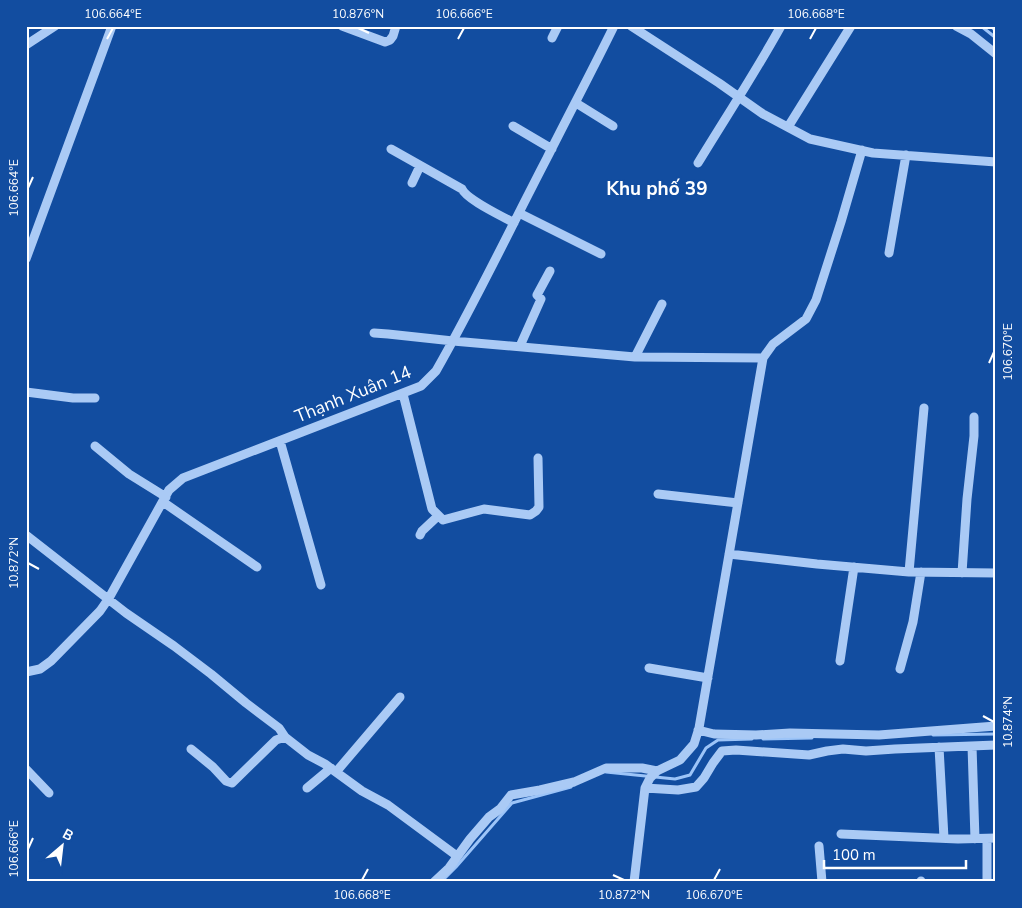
<svg xmlns="http://www.w3.org/2000/svg" width="1022" height="908" font-family="'Nunito Sans',sans-serif">
<rect width="100%" height="100%" fill="#124da0"/>
<g fill="none" stroke-linecap="round" stroke-linejoin="round">
<path stroke="#9cc4f8" stroke-width="3" d="M981,26L996,38
M933,735L996,734
M763,739L812,738
M606,772L675,779L690,775L706,748L718,740L752,739
M441,882L456,867L512,803L571,787"/>
<path stroke="#aacaf5" stroke-width="9" d="M342,26L385,42L390,40L393,36L396,26
M631,26L719,83L763,114L810,139L873,153L996,162
M956,26L971,34L996,54
M995,26L996,27
M552,38L558,26
M26,45L55,26
M576,103L613,126
M513,126L552,149
M788,127L851,26
M391,149L462,189C467,200 502,216 514,223
M698,163C726,117 755,73 781,26
M412,183L420,166
M519,213L601,254
M889,253L906,155
M26,259L112,26
M374,333L388,334L453,341L635,357L763,358
M520,346L541,299L537,295L550,271
M635,357L662,304
M26,392L73,398H95
M403,394L432,509L443,520L484,509L530,515L536,511L539,507L538,458
M280,441L321,585
M95,446L129,474L166,497
M658,494L738,503
M163,502L257,567
M26,535L126,613L174,646L211,674L246,703L279,728L285,737L308,755L325,764L362,791L388,805L457,856
M420,535L422,531L438,516
M729,554L817,564L909,572L996,573
M909,572L924,408
M962,573L967,499L974,436V417
M840,661L854,567
M649,668L708,678
M900,669L913,622L921,572
M26,672L40,669L51,661L100,611L109,598L169,490L183,478L421,386L436,371C476,301 510,229 547,158C569,114 592,71 614,26
M698,730L714,734L756,735L790,733L879,735L996,726
M972,746L975,839
M939,747L944,838
M191,749L213,767L226,781L232,783L276,740L285,737
M26,769L49,793
M336,772L400,697
M307,788L331,768
M645,788L678,790L696,787L704,778L713,763L722,751L736,750L809,755L827,751L843,749L866,751L895,749L996,745
M841,834L958,839L996,838
M987,839V882
M819,846L822,882
M921,881V882
M434,882L449,868L470,839L489,817L500,809L511,795L540,790L574,782L606,768H642L657,771
M634,882L645,788L650,778L657,771L680,760L694,744L699,728L763,358L773,344L806,319L816,300L841,222L862,150"/>
</g>
<path fill="none" stroke="#fff" stroke-width="2" d="M358,28L369,33M107,39L113,28M458,39L464,28M810,39L816,28M28,188L33,177M989,363L994,352M28,563L39,569M983,716L994,722M28,849L33,838M613,875L624,880M362,880L368,869M714,880L720,869"/>
<g text-anchor="middle" dominant-baseline="central" stroke-width="4" stroke-linejoin="round" paint-order="stroke">
<g font-size="18" fill="#fff" stroke="#124da0">
<text transform="translate(353 394) rotate(-22)">Thạnh Xuân 14</text>
</g>
<g font-size="19" font-weight="bold" fill="#fff" stroke="#124da0">
<text x="657" y="189">Khu phố 39</text>
</g>
</g>
<rect width="1022" height="908" fill="none" stroke="#124da0" stroke-width="55"/>
<g transform="translate(62 846) rotate(28)" stroke="#124da0" stroke-width="4" paint-order="stroke">
<path d="M0-4L9 19L0 12L-9 19Z" fill="#ffffff"/>
<text y="-8" font-size="14" font-weight="bold" text-anchor="middle" fill="#ffffff">B</text>
</g>
<path d="M824 860v8h142v-8" fill="none" stroke="#ffffff" stroke-width="2.5"/>
<text x="832" y="860" font-size="15" fill="#ffffff" stroke="#124da0" stroke-width="4" paint-order="stroke">100 m</text>
<rect x="28" y="28" width="966" height="852" fill="none" stroke="#fff" stroke-width="2"/>
<g font-size="12" text-anchor="middle" fill="#fff">
<text x="113" y="18">106.664°E</text>
<text x="358" y="18">10.876°N</text>
<text x="464" y="18">106.666°E</text>
<text x="816" y="18">106.668°E</text>
<text transform="translate(14 188) rotate(-90)" y="4">106.664°E</text>
<text transform="translate(1008 352) rotate(-90)" y="4">106.670°E</text>
<text transform="translate(14 563) rotate(-90)" y="4">10.872°N</text>
<text transform="translate(1008 722) rotate(-90)" y="4">10.874°N</text>
<text transform="translate(14 849) rotate(-90)" y="4">106.666°E</text>
<text x="362" y="899">106.668°E</text>
<text x="624" y="899">10.872°N</text>
<text x="714" y="899">106.670°E</text>
</g>
</svg>
